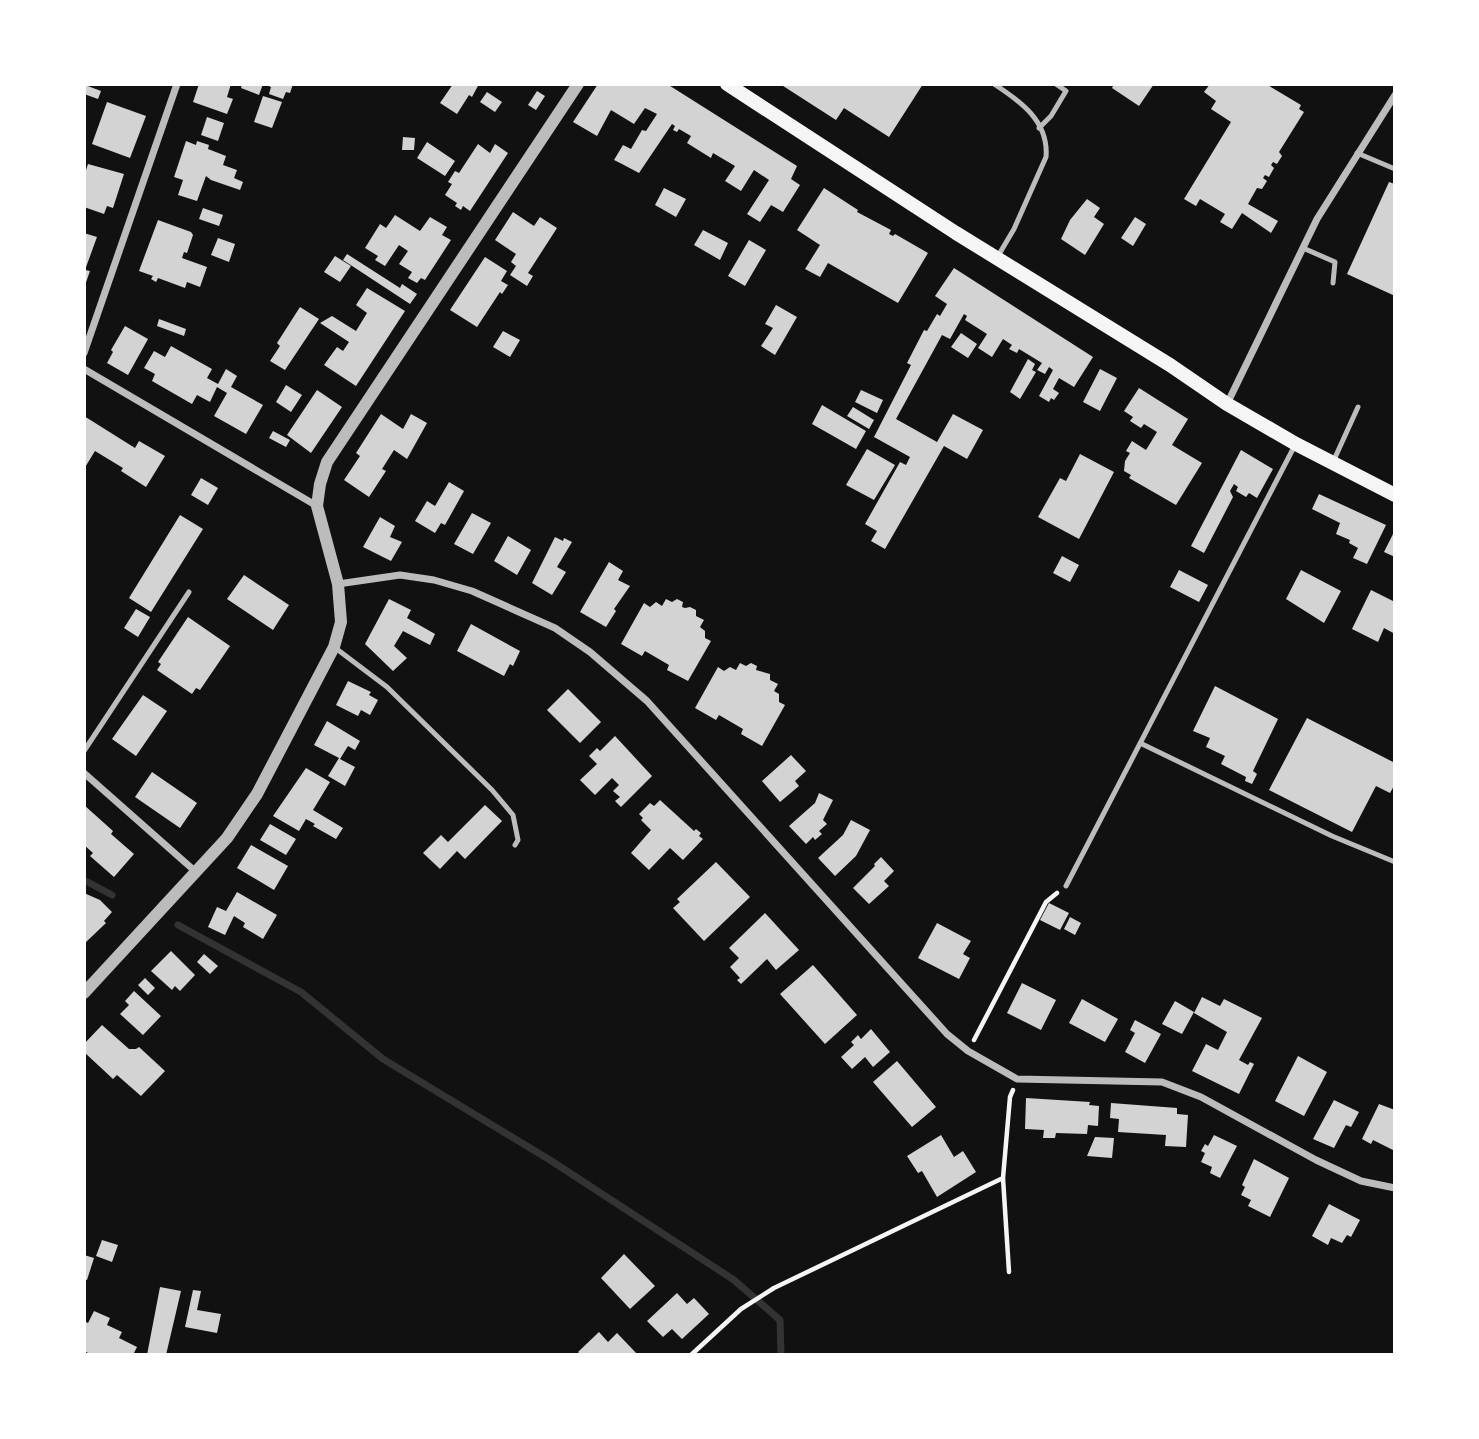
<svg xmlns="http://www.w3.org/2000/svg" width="1479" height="1439" font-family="'Public Sans',sans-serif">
<rect width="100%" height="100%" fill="#111"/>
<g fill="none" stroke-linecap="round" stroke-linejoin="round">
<path stroke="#333" stroke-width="7" d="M84,880L112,895
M178,925L301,992L383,1059L550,1160L734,1280L780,1320L781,1355"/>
</g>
<path fill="#d3d3d3" d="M199,84H231L227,97L233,99L227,114L193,102Z
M242,84H263L259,95L241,88Z
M264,84H293L290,93L286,92L283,99L269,94L271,87Z
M453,84H479L472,97L469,95L457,114L440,103Z
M598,84H667L797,166L791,179L800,185L783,212L771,205L760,222L747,214L769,180L754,170L741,191L725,181L735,166L713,153L711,158L687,143L691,136L679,129L677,132L673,130L675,126L672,124L639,173L622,164L614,160L623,145L631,149L642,130L646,131L657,114L645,108L634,124L611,110L597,136L573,122Z
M780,84H923L889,137L844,108L836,120Z
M1114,84H1154L1139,106L1112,88Z
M1210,84H1266L1301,105L1299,109L1304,112L1279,152L1282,156L1277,164L1273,162L1271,165L1274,168L1269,177L1265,175L1263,178L1267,181L1262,189L1257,188L1248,204L1278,221L1271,233L1242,213L1232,229L1220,222L1225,214L1200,199L1196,206L1184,199L1231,122L1211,109L1216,101L1204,92Z
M85,85L101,91L98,99L84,94Z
M537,91L545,96L536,110L528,105Z
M487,92L502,102L495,112L480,102Z
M263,96L282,102L272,128L254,122Z
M107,102L146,116L130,158L92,144Z
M207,117L224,123L218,141L201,135Z
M403,137L415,138L414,150H402Z
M186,141L196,145L197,141L209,145L208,149L226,156L223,165L237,170L234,178L243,182L240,190L211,180L206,176L197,201L178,195L183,180L174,177Z
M427,142L455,161L445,176L417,158Z
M478,144L490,153L495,144L508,153L470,211L463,206L461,210L455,206L457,203L445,195L452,184L448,182L455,171L459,173Z
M88,164L124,174L113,208L107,206L104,214L84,207V176Z
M1389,182L1395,184V296L1347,274Z
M664,188L686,199L676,217L655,205Z
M824,188L858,210L857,212L891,230L889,234L893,236L895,234L928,253L898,303L828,263L820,277L805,269L820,245L797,230Z
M1087,199L1100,208L1094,217L1104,224L1085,255L1061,239L1070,220Z
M203,208L223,215L219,226L199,219Z
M513,212L534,226L540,217L557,228L528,273L533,276L527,286L510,275L516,266L511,262L516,254L495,240Z
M395,215L420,231L430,217L447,227L442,235L451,240L425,280L421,278L417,283L408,278L412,272L399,264L408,251L399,245L385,266L375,260L378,256L365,248L380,224L386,228Z
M1135,217L1146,224L1133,246L1121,238Z
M158,220L191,232L193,235L187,253L184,252L182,258L207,267L200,287L187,282L185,288L158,278L156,282L151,279L153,276L139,271Z
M703,230L728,243L720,260L694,245Z
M84,233L97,237L85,270L90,271L84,288Z
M218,238L235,244L229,262L211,255Z
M749,240L766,250L745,286L728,276Z
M347,254L400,288L402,284L417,294L410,304L343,260Z
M335,256L351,266L340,282L324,272Z
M485,257L507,271L501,281L508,285L502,294L500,292L477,327L450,310Z
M954,268L1093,357L1074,387L1059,378L1053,389L1059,393L1054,400L1051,398L1049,402L1039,396L1053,370L1049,367L1045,374L1037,370L1042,363L1019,349L1017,353L1009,349L1012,345L1003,339L992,357L978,348L987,334L965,320L967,316L964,314L950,339L942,335L896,419L937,442L953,414L983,430L967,459L944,446L885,549L871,541L877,531L865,524L900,462L906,465L910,457L874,437L911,365L907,363L924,330L927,331L937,314L940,316L947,304L935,296Z
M367,288L405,311L356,386L324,365L337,347L343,351L349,342L320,323L332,316L356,331L367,313L356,305Z
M776,305L797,317L775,355L761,346L773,328L765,324Z
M300,307L319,319L285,370L270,361L280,346L277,343Z
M159,319L186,329L184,336L157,326Z
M125,326L148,339L128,375L107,363L113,352L111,350Z
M503,331L520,340L510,357L493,347Z
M961,333L977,344L968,358L951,347Z
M171,346L212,369L207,378L218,384L226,369L237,376L231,387L263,405L246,434L214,416L227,393L217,387L210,402L197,395L192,404L152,381L155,374L144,368L154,351L165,357Z
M1028,359L1035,364L1032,370L1036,372L1020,399L1010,392Z
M1100,369L1117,378L1100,411L1083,402Z
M286,385L302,395L291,412L276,402Z
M1139,388L1188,419L1172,445L1202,463L1176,505L1129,478L1131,475L1124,471L1125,461L1130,453L1126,451L1132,441L1146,450L1157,432L1144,424L1141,428L1130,421L1133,417L1124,411Z
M317,390L342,407L311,453L287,435Z
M861,390L883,400L877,413L855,402Z
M822,405L866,431L856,449L812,424Z
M853,407L874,420L869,429L847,416Z
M381,414L403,429L411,414L427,423L407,459L394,450L382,469L386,471L369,497L344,480L360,456L356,453Z
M84,416L135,448L139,441L165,456L146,487L121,471L123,468L95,451L84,469Z
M273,431L290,440L286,447L269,438Z
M867,449L895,465L874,500L846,485Z
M1241,450L1273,469L1257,498L1249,493L1246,497L1236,491L1238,487L1234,484L1230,491L1233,497L1204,553L1191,546Z
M1080,454L1114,472L1079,539L1038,517L1060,478L1066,481Z
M201,478L218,488L208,505L191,495Z
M449,482L464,491L445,525L441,523L435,533L415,521L427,501L435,506Z
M1319,494L1386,525L1367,564L1353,558L1358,548L1349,543L1350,540L1336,534L1340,523L1312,509Z
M472,513L491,523L473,554L454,544Z
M180,515L203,529L151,612L129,598Z
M380,517L395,526L390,537L402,542L391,561L363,547Z
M1395,530V557L1384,552Z
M508,536L531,550L517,575L494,561Z
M555,537L563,541L564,538L572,542L557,567L566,572L552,595L532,583Z
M1062,556L1079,565L1070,582L1053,573Z
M609,562L623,571L618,580L630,586L614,609L616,611L606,627L580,612Z
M1179,570L1208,585L1199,602L1170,587Z
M1301,570L1341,591L1324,623L1286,599Z
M244,575L289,605L273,630L227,599Z
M1371,590L1395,602V634L1384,628L1378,642L1352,629Z
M389,599L411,610L407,618L435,634L430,645L403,631L394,646L407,658L393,671L365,644Z
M666,599L672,602L677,599L683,602L682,607L685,608L690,607L696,610V616L704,620L700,627L705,631V638L711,641L688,681L667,670L669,665L645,651L642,656L621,644L644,603L650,607L656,602L662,606Z
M136,609L150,617L138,637L124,628Z
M188,617L230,646L200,690L196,688L192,694L157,670L161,664L158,662Z
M471,624L520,651L513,666L510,664L504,676L457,651Z
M740,663L746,666L751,663L757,666L756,670L770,674V680L778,684L774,691L779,694V702L785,705L762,746L741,734L743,729L719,715L716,720L695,708L718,667L724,671L730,667L736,670Z
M348,681L371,692L369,695L378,700L370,715L361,710L358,716L336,705Z
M1215,686L1278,719L1253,771L1257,774L1252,784L1245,781L1246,777L1221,764L1225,756L1206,747L1210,738L1193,731Z
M568,689L601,722L580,743L547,710Z
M143,695L167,711L136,756L112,739Z
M1307,718L1395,763V784L1390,793L1376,786L1352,832L1269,790Z
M327,721L360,741L355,750L348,746L340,759L355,767L345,786L328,776L339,758L314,745Z
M615,736L652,776L621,807L615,801L620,797L613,791L619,785L612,778L595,795L580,780L597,764L589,756L597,748L600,751Z
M791,755L806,771L795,781L799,786L780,802L762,781Z
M306,768L330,782L313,810L343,828L336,839L313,826L315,824L306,819L299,831L273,816Z
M152,772L197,803L180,828L135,797Z
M819,793L833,800L823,820L827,824L819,831L822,834L815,840L813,837L806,844L789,826L815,803Z
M660,800L694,831L696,829L701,833L699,836L703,839L683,860L670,848L649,870L631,853L651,830L641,820L643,818L639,814L650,803L654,806Z
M84,805L113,831L111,834L134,854L114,877L90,856L93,853L84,845Z
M485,805L502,821L465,859L457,851L440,869L423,853L441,835L448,842Z
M851,820L870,830L856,856L835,876L818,858L843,835Z
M270,824L296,839L286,855L260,840Z
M251,845L288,866L274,890L237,868Z
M881,857L894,871L884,881L889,886L869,904L853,888L875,866L874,864Z
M716,862L750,897L704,941L673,908L680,902L677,899Z
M237,892L277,915L263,939L243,927L245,923L234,916L225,935L208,927L217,907L226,911Z
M84,893L100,900L112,912L104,921L106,923L85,943Z
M1049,903L1069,913L1060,930L1040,920Z
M765,913L799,950L776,970L767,959L741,984L737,980L740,978L730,967L739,958L729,948Z
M1070,917L1081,923L1075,935L1064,929Z
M937,923L971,941L963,954L970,958L959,979L918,958Z
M171,951L195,975L180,991L175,986L172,990L151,971Z
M204,954L218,966L210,974L197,962Z
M813,965L857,1015L825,1044L780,994Z
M145,978L155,988L148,995L138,985Z
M1022,983L1056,1000L1041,1030L1007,1013Z
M134,991L161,1016L143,1035L120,1014L129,1005L125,1001Z
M1202,997L1220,1006L1224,999L1262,1018L1239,1060L1248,1065L1250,1062L1254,1064L1239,1094L1192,1071L1206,1044L1218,1050L1227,1032L1194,1013Z
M1082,999L1118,1019L1105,1042L1069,1023Z
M1175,1001L1194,1012L1182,1034L1162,1024Z
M1135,1020L1161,1034L1145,1063L1125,1052L1135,1033L1130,1030Z
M102,1025L129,1049H136L139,1047L165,1071L141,1096L117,1075L113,1079L84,1052V1044Z
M871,1029L890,1052L873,1067L865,1057L852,1069L841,1057L854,1045L851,1042L858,1035L861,1039Z
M1298,1056L1327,1072L1304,1116L1275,1101Z
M897,1061L936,1107L912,1127L873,1082Z
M1026,1098L1090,1102L1089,1105L1099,1106L1098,1126L1088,1125L1087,1134L1056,1133L1055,1138H1043L1044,1130L1025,1129Z
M1334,1100L1359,1112L1351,1127L1346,1125L1334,1148L1313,1139Z
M1111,1103L1177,1108V1114L1188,1115L1186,1147L1165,1146L1166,1135L1118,1132L1119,1119L1110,1118Z
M1379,1104L1395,1110V1151L1373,1140L1371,1144L1362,1139Z
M941,1135L954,1157L963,1151L976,1172L937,1197L922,1171L918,1173L907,1156Z
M1214,1135L1237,1146L1220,1178L1210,1173L1212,1167L1201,1162L1205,1153L1201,1151L1205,1144L1208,1146Z
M1095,1137L1114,1138L1112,1158L1087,1156Z
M1254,1159L1289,1178L1270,1217L1248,1206L1251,1200L1241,1195L1245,1187L1242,1185Z
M1329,1204L1360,1220L1351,1237L1347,1235L1342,1243L1331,1238L1328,1245L1312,1236Z
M102,1240L118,1245L112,1262L96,1256Z
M624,1254L655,1286L630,1309L601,1278Z
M84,1255L94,1258L87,1280L84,1279Z
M160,1287L181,1291L166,1355H147Z
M193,1290L201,1291L197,1310L221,1314L217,1333L185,1327Z
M677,1293L687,1304L694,1298L709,1314L682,1339L672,1329L663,1337L647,1321Z
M94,1311L110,1318L107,1325L122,1332L119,1338L137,1347L133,1355H92L84,1351V1321L88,1323Z
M599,1332L608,1342L617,1333L638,1355H581L578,1352Z"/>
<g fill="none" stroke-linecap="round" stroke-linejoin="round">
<path stroke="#f5f5f5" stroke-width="4.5" d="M974,1040L1046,902L1057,893
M1009,1272L1003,1178L1010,1097L1013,1090
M691,1355L741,1309L774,1288L1003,1178"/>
<path stroke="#bcbcbc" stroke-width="5" d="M994,84C1020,101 1049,121 1046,157L1014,229L998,256
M1039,128L1051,116L1066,91L1056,84
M1357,153L1395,169
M1303,248L1335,262L1333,283
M1333,462L1358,407
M334,647L387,687L492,790L513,815L518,840L515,845
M1140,743L1332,836L1395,862
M84,751L189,592
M1066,886L1294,447"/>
<path stroke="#bcbcbc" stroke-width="7" d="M84,353L177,84
M84,369L317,506
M1227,404L1317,219L1395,95
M338,584L400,575L434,580L472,591L555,628L590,652L647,701L947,1034L968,1051L1017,1079L1162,1082L1201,1097L1316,1160L1361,1181L1395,1188
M84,773L196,872"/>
<path stroke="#bcbcbc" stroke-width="12" d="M84,993L227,838L257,794L334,647L341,622L338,584L317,506L320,484L327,462L578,84"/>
<path stroke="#f5f5f5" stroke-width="14" d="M727,84L956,233L1170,365L1227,404L1296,444L1395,495"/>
</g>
<rect width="1479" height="1439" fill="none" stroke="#ffffff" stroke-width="172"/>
</svg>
